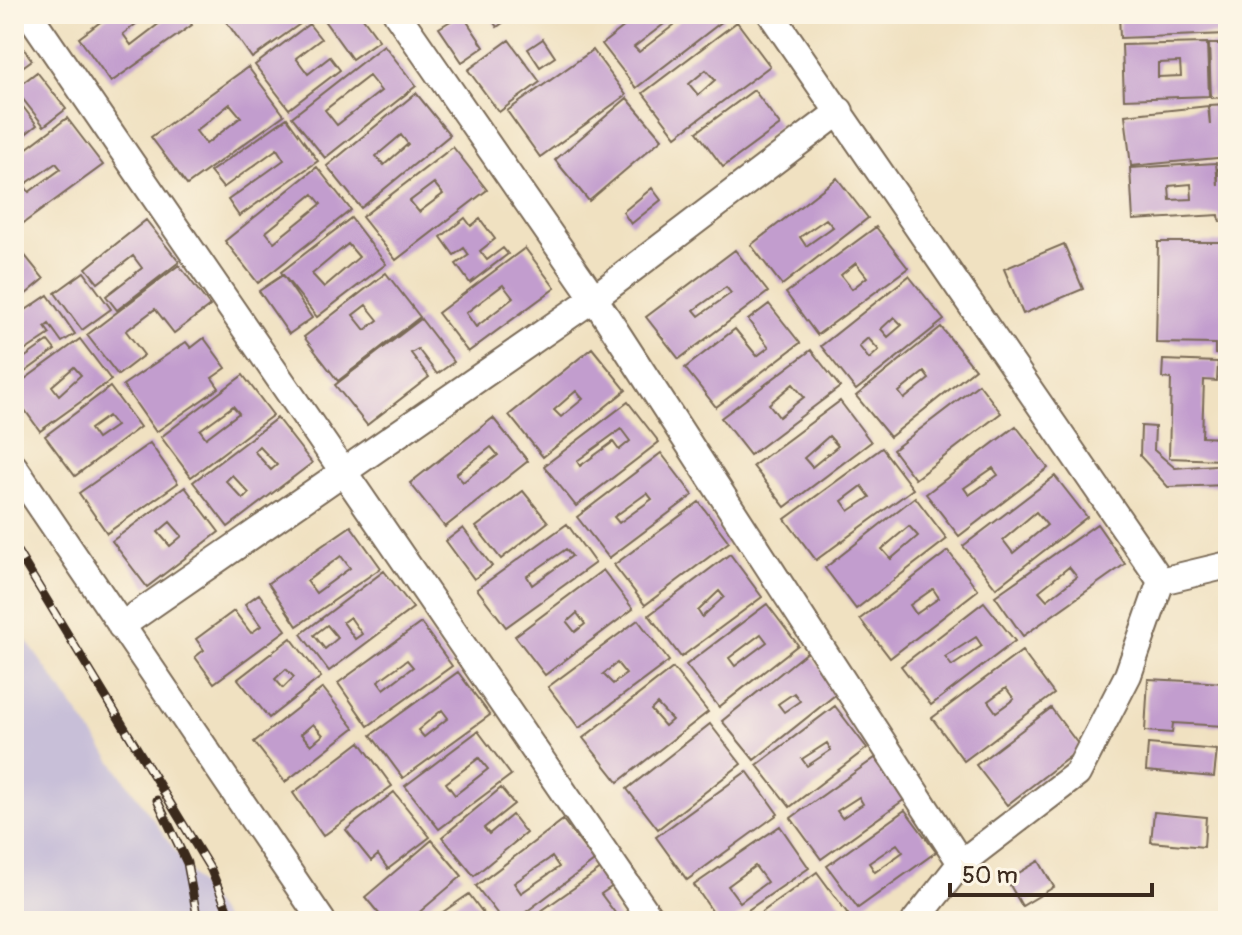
<svg xmlns="http://www.w3.org/2000/svg" width="1242" height="935" font-family="Pangolin,sans-serif">
<rect width="100%" height="100%" fill="#fcf5e5"/>
<filter id="ink" filterUnits="userSpaceOnUse"><feTurbulence type="fractalNoise" baseFrequency=".0125" numOctaves="2"/><feDisplacementMap in="SourceGraphic" scale="16" xChannelSelector="R" yChannelSelector="G"/><feConvolveMatrix kernelMatrix="1 2 1 2 8 2 1 2 1" color-interpolation-filters="sRGB"/></filter>
<filter id="wash" filterUnits="userSpaceOnUse"><feTurbulence type="fractalNoise" baseFrequency=".006" numOctaves="4" result="noise"/><feDisplacementMap in="SourceGraphic" scale="32" xChannelSelector="R" yChannelSelector="G"/><feGaussianBlur stdDeviation="1.8" result="paint"/><feColorMatrix in="noise" values="0 0 0 0 0 0 0 0 0 0 0 0 0 0 0 0 0 1.4 0 .05"/><feComposite in="paint" operator="in"/></filter>
<g filter="url(#wash)">
<rect width="100%" height="100%" fill="#f0e1c1"/>
<path fill="#c8bfd8" d="M14,623L225,921H14Z"/>
<g id="blocks">
<path fill="#c29dce" fill-rule="evenodd" d="M111,14H149L123,34L131,45L165,19L161,14H184L192,25L111,82L79,38Z
M221,14H314L252,58Z
M331,14H360L379,40L352,59L323,19Z
M462,14L484,47L462,62L439,28Z
M488,14H515L497,27Z
M640,14H677L634,47L639,52L683,18L679,14H719L724,20L636,88L602,44Z
M1119,14H1156L1157,18L1178,17V14H1228V34L1120,38Z
M737,22L770,66L676,136L643,93ZM706,70L715,80L698,95L689,84Z
M309,24L321,39L296,58L308,74L330,57L340,70L289,109L255,65Z
M14,36L32,60L14,73Z
M543,39L555,57L540,67L528,49Z
M509,40L540,82L499,112L468,70Z
M1207,43L1209,96L1124,99L1122,45ZM1180,62L1181,76L1158,77V63Z
M1209,44H1228V97L1211,98Z
M384,45L416,86L325,158L292,117ZM369,76L381,91L337,125L325,110Z
M593,50L626,95L540,157L507,111Z
M248,67L284,115L187,185L151,137ZM230,104L241,117L206,144L196,131Z
M37,72L66,109L44,126L15,89Z
M754,90L780,125L723,167L697,132Z
M416,93L450,135L361,208L327,166ZM401,135L408,144L384,165L376,156Z
M14,95L37,125L14,143V129L19,125L14,118Z
M627,98L662,139L589,201L555,160Z
M1228,104V157L1131,166L1125,115L1208,106L1210,125L1209,105Z
M67,118L103,165L14,230V158ZM56,163L61,169L29,192L24,185Z
M287,118L318,161L239,216L228,200L284,160L277,149L223,188L210,172Z
M453,147L487,190L396,260L362,217ZM434,183L443,194L419,212L410,201Z
M1216,163L1218,186V169L1228,168V222H1220L1219,215L1133,220L1130,168ZM1191,184L1192,199L1170,200L1169,186Z
M317,167L351,210L258,283L225,241ZM313,194L321,204L274,242L266,232Z
M837,178L868,218L782,285L751,245ZM826,219L833,227L806,246L800,237Z
M652,188L661,200L631,224L623,212Z
M351,218L386,264L317,317L281,272ZM348,244L359,257L324,287L312,274Z
M465,218L471,226L480,219L495,239L480,251L487,260L503,248L508,254L470,283L456,264L469,255L464,248L454,255L441,237Z
M146,220L179,262L117,310L106,296L142,268L133,256L98,283L86,268Z
M876,227L908,268L817,335L786,293ZM856,263L867,277L852,289L841,275Z
M14,242L44,279L14,304Z
M1158,242H1228V355L1215,354V344L1156,343Z
M1064,244L1083,289L1023,314L1004,269Z
M525,248L555,288L468,352L438,313ZM503,285L513,298L476,327L466,313Z
M735,250L768,292L679,359L646,317ZM726,287L731,293L699,316L694,310Z
M179,265L210,306L174,333L155,309L126,331L144,355L118,375L87,335Z
M84,272L111,309L82,330L55,293Z
M386,273L420,317L338,381L304,337ZM366,305L378,320L365,330L353,315Z
M283,275L312,318L289,334L259,291Z
M909,276L944,320L856,390L821,346ZM894,317L902,325L888,337L881,329ZM868,338L879,350L869,359L859,346Z
M48,295L75,334L62,342L49,324L45,327L50,334L14,358V318Z
M769,304L800,343L716,407L685,368L735,329L757,356L769,347L748,320Z
M421,319L454,362L437,374L418,349L411,353L429,377L367,425L335,385Z
M941,327L975,369L890,437L856,396ZM924,372L929,379L904,399L899,392Z
M204,338L226,368L212,378L219,388L156,432L123,385L186,342L191,348Z
M80,339L111,380L40,431L14,395V387ZM74,367L81,375L59,395L52,386Z
M48,341L55,350L14,380V365Z
M592,348L626,390L543,457L509,415ZM576,391L583,399L561,417L554,410Z
M811,350L840,387L750,455L721,418ZM793,384L804,397L779,417L769,404Z
M1163,360L1218,362L1217,381L1204,380L1202,437L1222,438L1221,460L1169,458L1171,379L1162,378Z
M243,375L273,415L191,477L161,437ZM233,406L239,413L206,438L200,430Z
M979,384L1001,413L915,479L893,450Z
M110,387L140,427L75,476L45,436ZM108,416L116,426L97,439L90,429Z
M840,401L871,442L785,507L753,466ZM829,436L838,446L812,467L804,458Z
M628,402L659,442L576,506L544,466ZM621,429L630,441L619,450L613,442L580,466L577,461Z
M277,418L312,463L228,527L193,482ZM259,446L277,465L271,470L254,451ZM232,475L249,493L243,499L226,481Z
M493,418L528,461L445,527L410,483ZM491,447L498,455L463,482L456,474Z
M1016,426L1048,468L959,536L926,494ZM993,468L998,475L969,495L964,488Z
M1141,426L1155,427L1154,450L1175,468L1228,464V485L1168,487L1140,456Z
M150,443L178,483L107,533L79,493Z
M882,448L913,489L816,560L785,519ZM862,486L870,497L849,511L842,501Z
M661,453L693,495L609,558L577,517ZM647,493L652,499L619,523L614,517Z
M1055,476L1087,517L996,588L963,546ZM1036,512L1047,525L1013,553L1003,540Z
M185,487L219,532L147,587L112,541ZM170,522L182,536L170,546L158,532Z
M523,491L548,522L501,559L476,527Z
M915,497L947,539L856,609L825,568ZM909,526L918,536L891,559L882,549Z
M699,502L729,542L645,605L614,565Z
M567,524L595,563L506,627L477,589ZM566,549L572,556L532,585L527,576Z
M1097,524L1125,564L1023,636L995,596ZM1069,567L1077,577L1047,600L1039,591Z
M351,526L381,568L297,626L268,583ZM341,556L350,568L316,593L307,581Z
M463,528L492,566L474,579L446,541Z
M948,551L978,590L890,658L860,619ZM933,589L939,598L916,614L910,605Z
M730,554L762,597L681,657L649,615ZM719,591L724,597L702,617L698,611Z
M603,570L633,609L545,675L515,636ZM577,613L585,624L575,632L567,622Z
M384,571L413,608L329,671L301,634ZM350,617L362,634L355,639L343,622ZM327,625L338,638L325,649L314,635Z
M259,594L286,630L214,683L195,657L204,650L196,639L234,611L251,633L261,626L245,604Z
M984,602L1015,641L931,705L901,666ZM976,637L982,646L952,666L945,657Z
M767,604L798,645L719,707L686,665ZM761,634L767,642L735,666L729,658Z
M638,620L669,661L579,728L548,687ZM617,663L626,674L613,684L603,674Z
M421,623L452,666L368,726L338,683ZM407,660L413,667L384,689L378,681Z
M291,638L321,677L269,718L238,679ZM286,669L294,677L283,688L275,679Z
M1022,651L1054,694L964,761L932,718ZM1006,688L1014,699L996,712L988,701Z
M807,652L840,691L754,760L722,721ZM794,693L800,701L784,712L778,704Z
M673,668L708,712L618,782L583,738ZM657,704L672,720L665,726L651,710Z
M458,672L490,715L403,778L371,735ZM442,710L448,718L424,737L418,730Z
M1148,679L1226,683L1224,726L1173,723L1172,733L1145,731Z
M323,688L354,728L285,782L254,742ZM313,724L323,735L311,745L301,734Z
M835,706L867,748L790,807L757,765ZM827,743L831,750L807,766L802,759Z
M1051,708L1081,748L1007,805L976,765Z
M710,724L741,764L658,829L627,789Z
M478,731L511,775L439,829L405,786ZM479,758L488,769L455,795L446,783Z
M360,742L392,786L323,836L293,793Z
M1148,744L1217,750L1214,777L1146,771Z
M875,758L905,799L821,859L791,818ZM859,797L863,804L842,818L837,811Z
M747,771L778,814L687,880L656,837Z
M501,788L514,804L484,828L489,834L512,815L526,833L474,876L442,837Z
M394,792L430,837L388,869L378,855L371,861L346,830Z
M905,810L936,852L858,908L827,866ZM897,844L903,852L875,872L869,863Z
M1154,812L1206,817L1204,847L1151,842Z
M563,820L594,861L514,921H503L476,886ZM552,857L559,867L521,893L514,883Z
M780,826L809,868L732,921H719L694,885ZM755,866L767,882L740,902L728,886Z
M432,840L462,876L409,921H385L365,897Z
M1039,861L1054,887L1022,906L1007,880Z
M608,864L620,881L601,894L621,921H527Z
M817,872L848,914L837,921H750Z
M469,894L489,921H430Z"/>
</g>
</g>
<g filter="url(#ink)">
<use href="#blocks" fill-opacity="0" stroke="#7a6a57" stroke-width="2"/>
<g fill="none" stroke-linecap="round" stroke-linejoin="round">
<g stroke="#7a6a57" stroke-width="30">
<path id="street" d="M29,14L652,921
M397,14L594,298L961,863
M771,14L1161,581
M14,467L322,921
M1161,581L1228,565
M121,626L594,298L840,111
M915,921L961,863L1077,774L1128,675L1161,581"/>
</g>
<use href="#street" stroke="#fff" stroke-width="26"/>
<g stroke="#3b2a1e" stroke-width="9">
<path id="rail" d="M14,546L211,870L232,921
M157,800L187,863L198,921"/>
</g>
<use href="#rail" stroke="#fcf5e5" stroke-width="6" stroke-dasharray="18" stroke-linecap="butt"/>
</g>
</g>
<rect width="1242" height="935" fill="none" stroke="#fcf5e5" stroke-width="48"/>
<path d="M950 883v12h202v-12" fill="none" stroke="#3b2a1e" stroke-width="4"/>
<text x="962" y="883" font-size="24" fill="#3b2a1e" stroke="#fcf5e5" stroke-width="6" paint-order="stroke">50 m</text>
</svg>
